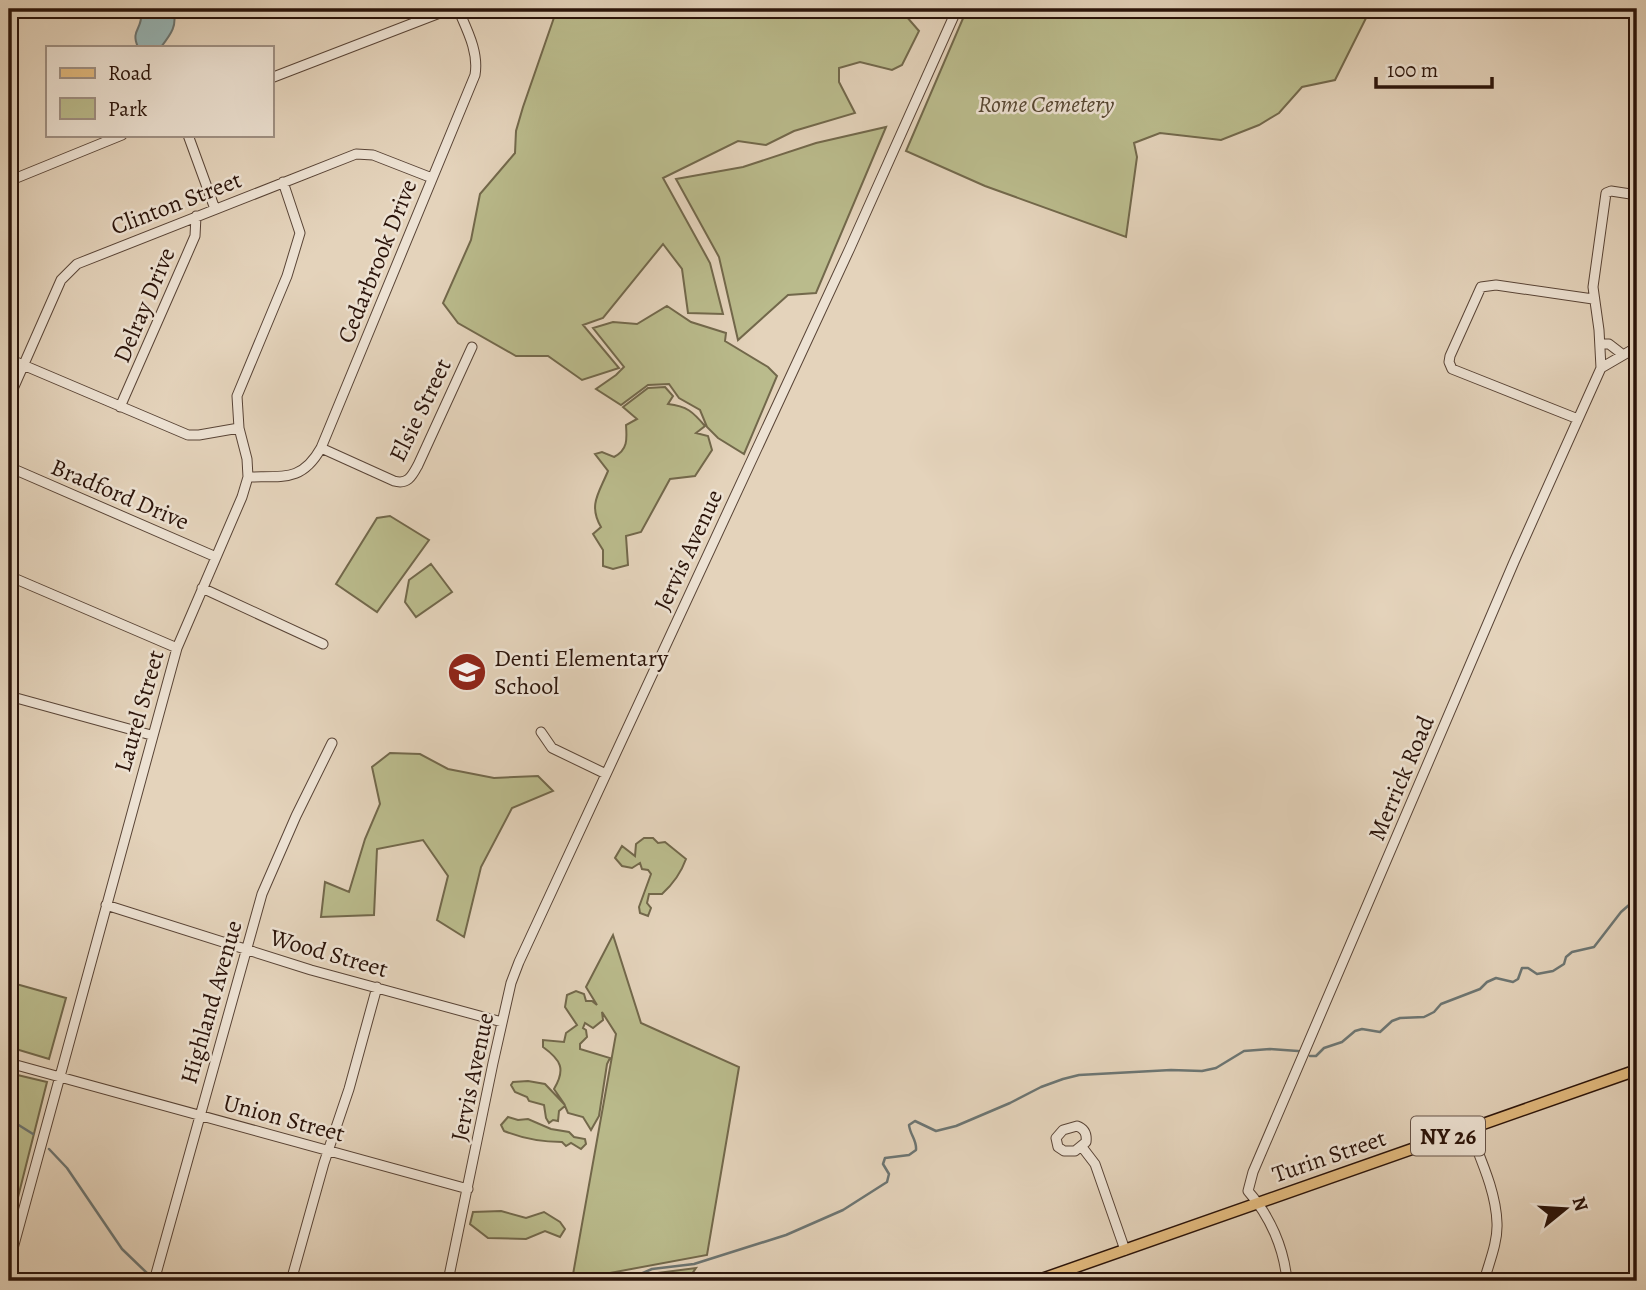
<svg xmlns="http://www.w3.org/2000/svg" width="1646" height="1290" font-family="Alegreya,serif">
<rect width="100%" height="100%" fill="#e4d3bb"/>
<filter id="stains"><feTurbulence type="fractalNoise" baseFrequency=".00286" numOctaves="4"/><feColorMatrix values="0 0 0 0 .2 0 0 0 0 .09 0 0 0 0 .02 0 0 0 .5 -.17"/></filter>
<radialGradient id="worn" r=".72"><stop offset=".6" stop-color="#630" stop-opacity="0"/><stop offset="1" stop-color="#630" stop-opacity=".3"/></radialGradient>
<path fill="#babb8c" stroke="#72684b" stroke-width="2" d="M557,9H900L919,31L902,65L892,70L860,62L839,68V82L855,113L794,131L766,145L738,141L663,178L710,263L723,314L688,313L682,269L663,244L603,318L583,325L619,368L582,380L548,356H516L458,323L443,303L471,240L480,194L515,153L516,131L523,107Z
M967,9H1462L1452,17H1429L1386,9L1366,18L1335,80L1302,87L1279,113L1259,125L1221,140L1160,133L1134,143L1137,157L1126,237L985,186L906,151Z
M886,127L816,293L788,295L738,340L719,257L676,179L743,167L816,143Z
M667,306L691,322L726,333L725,341L768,367L777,376L744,454L718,438L707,427L700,410L679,398L669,384L648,385L621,405L596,389L616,375L624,367L593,328L613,322L637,324Z
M665,387L673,396L668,404C687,406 693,412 705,426L696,433L708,436L712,450L695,476L670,479L641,532L626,536L628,565L613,569L603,566V550L593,534L601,527C588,505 599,493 608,471L595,454L602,452L614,457C628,450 627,439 626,425L637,419L623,407L648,388Z
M390,516L429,540L377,612L336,584L377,518Z
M431,564L452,592L416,617L405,602L409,580Z
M390,753L420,754L448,769L494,778L538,776L553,791L512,808L481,867L464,937L437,920L448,876L423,840L377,849L374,915L321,917L325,882L349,892L365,839L380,804L372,767Z
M644,838H653L658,843L665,842L686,859C681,873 673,884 662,894H649L647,903L651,908L648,916L640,913L639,907L651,874L648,870L642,869L640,863L632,868L622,866L615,858L622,846L635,856L636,844Z
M613,935L641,1023L739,1067L707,1255L572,1280L616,1034L602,1012L603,1020L593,1028L585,1023L583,1028L586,1030L587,1037L580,1044V1049L610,1058L607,1064L599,1116L591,1130L583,1117L568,1113L565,1106L559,1111L558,1121L553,1120L549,1123L546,1118L544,1105L529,1101L527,1097L515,1092L511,1085L513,1082L528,1081L545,1084L565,1105L554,1089C566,1069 561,1060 543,1047V1040L564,1042L566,1033L577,1025L565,1007L567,995L576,991L584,994L586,1001H592L597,1005L586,987Z
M9,982L66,998L49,1059L9,1047Z
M9,1073L47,1082L9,1233Z
M508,1117L518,1120L528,1119L551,1129L569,1132L574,1137L585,1139L586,1144L581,1149L571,1143L566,1146L562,1142C541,1142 524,1139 504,1131L501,1125Z
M501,1211L526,1218L544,1212L560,1222L565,1229L560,1237L545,1231L526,1239L488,1238L470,1224L473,1212Z
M696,1268L687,1281H678L671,1277L660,1281H596Z"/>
<path fill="#97b6b7" stroke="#6c7572" stroke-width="2" d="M135,9H173C178,25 171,34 161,47H138C130,30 143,29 141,13Z"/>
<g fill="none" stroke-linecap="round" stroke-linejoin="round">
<path stroke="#6c7572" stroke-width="2.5" d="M1310,1056H1316L1324,1048L1342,1042L1355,1031L1362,1029L1380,1032L1392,1021L1400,1018L1424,1017L1434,1012L1441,1004L1480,989L1487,982L1496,978L1513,982L1518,979L1522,968H1528L1537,974L1553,971L1564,964L1566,957L1572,952L1594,947L1621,912L1637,898
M9,1119L33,1134
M49,1149L67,1168L122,1249L148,1274
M624,1281L652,1269L694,1264L786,1235L843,1210L887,1182L889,1174L883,1164L885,1158L909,1155L916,1150C917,1140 910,1135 909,1125L915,1121L936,1131L956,1126L1010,1103L1041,1087L1063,1079L1079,1075L1171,1070L1202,1071L1216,1068L1244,1051L1270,1049L1298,1051"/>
<g stroke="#594436" stroke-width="11">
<path id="minor" d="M271,78L450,9
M188,135L215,209
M9,181L122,135
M1600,344H1609L1622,354
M9,359L188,435H199L239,428
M1601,368L1637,347
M9,398L61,280L77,264L356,154L373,155L432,178
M120,407L185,259L195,236L196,216
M1578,419L1452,369L1449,362L1450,356L1481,287L1496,285L1593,299
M321,448L394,481C408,485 412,476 418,465L472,347
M9,467L216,557
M248,477C283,476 302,482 321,448L475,75C479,52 467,30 458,9
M9,576L177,648
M202,588L323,644
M9,696L151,735
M541,732L552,748L606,774
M106,905L311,970L502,1022
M9,1063L468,1189
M1077,1126C1085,1129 1087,1134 1086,1142L1075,1151H1064L1058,1147L1056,1138L1063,1130Z
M1469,1129C1480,1158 1496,1191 1497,1223C1498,1242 1489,1263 1484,1281
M1082,1147L1095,1164L1125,1250
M9,1263L177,648L242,497L248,477L247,459L239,428L237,396L287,276L300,233L283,182
M154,1281L262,894L296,816L332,743
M291,1281L324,1163L349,1089L377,987
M448,1281L493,1063L511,983L519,962L850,248L957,9
M1287,1281C1284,1248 1270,1216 1248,1191L1253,1172L1514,562L1601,368L1599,330L1593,287L1606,193L1611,191L1637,195"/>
</g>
<g stroke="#2b140a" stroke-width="13">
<path id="major" d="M1036,1281L1637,1070"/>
</g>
<use href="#minor" stroke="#ede2d3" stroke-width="9"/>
<use href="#major" stroke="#e2ba7e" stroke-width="10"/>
</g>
<defs>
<g id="school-disc" transform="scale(2.0125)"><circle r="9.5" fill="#8f2418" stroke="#ede2d3"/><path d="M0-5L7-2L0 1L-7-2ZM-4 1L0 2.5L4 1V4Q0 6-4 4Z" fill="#fff"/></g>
</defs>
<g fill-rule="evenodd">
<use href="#school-disc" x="467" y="672"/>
</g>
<g text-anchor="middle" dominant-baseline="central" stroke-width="5" stroke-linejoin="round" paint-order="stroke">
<rect fill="#ede2d3" stroke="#655246" stroke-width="2" x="1411" y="1116.5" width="74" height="39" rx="5"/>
<g font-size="23" font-weight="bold" fill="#2b140a">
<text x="1448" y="1136">NY 26</text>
</g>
<g font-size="24" font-style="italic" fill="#564631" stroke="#ede2d3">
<text x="1046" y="104">Rome Cemetery</text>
</g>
<g font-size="24" fill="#2b140a" stroke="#ede2d3">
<text transform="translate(176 203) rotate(-21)">Clinton Street</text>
<text transform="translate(377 261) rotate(-68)">Cedarbrook Drive</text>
<text transform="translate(144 305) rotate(-67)">Delray Drive</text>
<text transform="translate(420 410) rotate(-64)">Elsie Street</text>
<text transform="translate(120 494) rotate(23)">Bradford Drive</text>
<text transform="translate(688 550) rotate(-65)">Jervis Avenue</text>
<text transform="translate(139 711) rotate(-74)">Laurel Street</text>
<text transform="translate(1401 778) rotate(-67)">Merrick Road</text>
<text transform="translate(329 953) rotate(16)">Wood Street</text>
<text transform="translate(211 1002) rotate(-74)">Highland Avenue</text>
<text transform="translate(472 1077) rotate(-78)">Jervis Avenue</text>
<text transform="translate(284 1118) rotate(15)">Union Street</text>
<text transform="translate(1329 1156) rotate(-19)">Turin Street</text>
</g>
<g font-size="24" fill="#2b140a" stroke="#ede2d3" text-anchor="start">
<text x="494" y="658">Denti Elementary<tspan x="494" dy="28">School</tspan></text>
</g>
</g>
<rect width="1646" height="1290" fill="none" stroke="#e4d3bb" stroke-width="35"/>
<rect x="10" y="10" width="1625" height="1269" fill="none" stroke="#2b140a" stroke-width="3.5"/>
<rect x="18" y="18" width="1611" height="1255" fill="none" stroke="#2b140a" stroke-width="2"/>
<rect x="46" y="46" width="228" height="91" fill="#ede2d3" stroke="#9f9083" stroke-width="2"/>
<rect x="60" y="68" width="35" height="10" fill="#e2ba7e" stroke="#9f9083" stroke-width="2"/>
<text x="108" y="80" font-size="21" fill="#2b140a">Road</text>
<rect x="60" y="98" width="35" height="21" fill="#babb8c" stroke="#9f9083" stroke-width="2"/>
<text x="108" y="116" font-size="21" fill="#2b140a">Park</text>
<g transform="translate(1565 1209) rotate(72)" stroke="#ede2d3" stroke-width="5" paint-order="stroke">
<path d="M0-5L12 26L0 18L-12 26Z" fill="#2b140a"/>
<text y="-10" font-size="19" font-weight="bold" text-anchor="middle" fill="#2b140a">N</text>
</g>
<path d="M1376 77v10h116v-10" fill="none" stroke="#2b140a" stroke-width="3.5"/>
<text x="1387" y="77" font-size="21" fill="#2b140a" stroke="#ede2d3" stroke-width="5" paint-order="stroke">100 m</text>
<rect width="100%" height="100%" filter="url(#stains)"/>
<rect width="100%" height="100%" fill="url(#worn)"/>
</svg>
